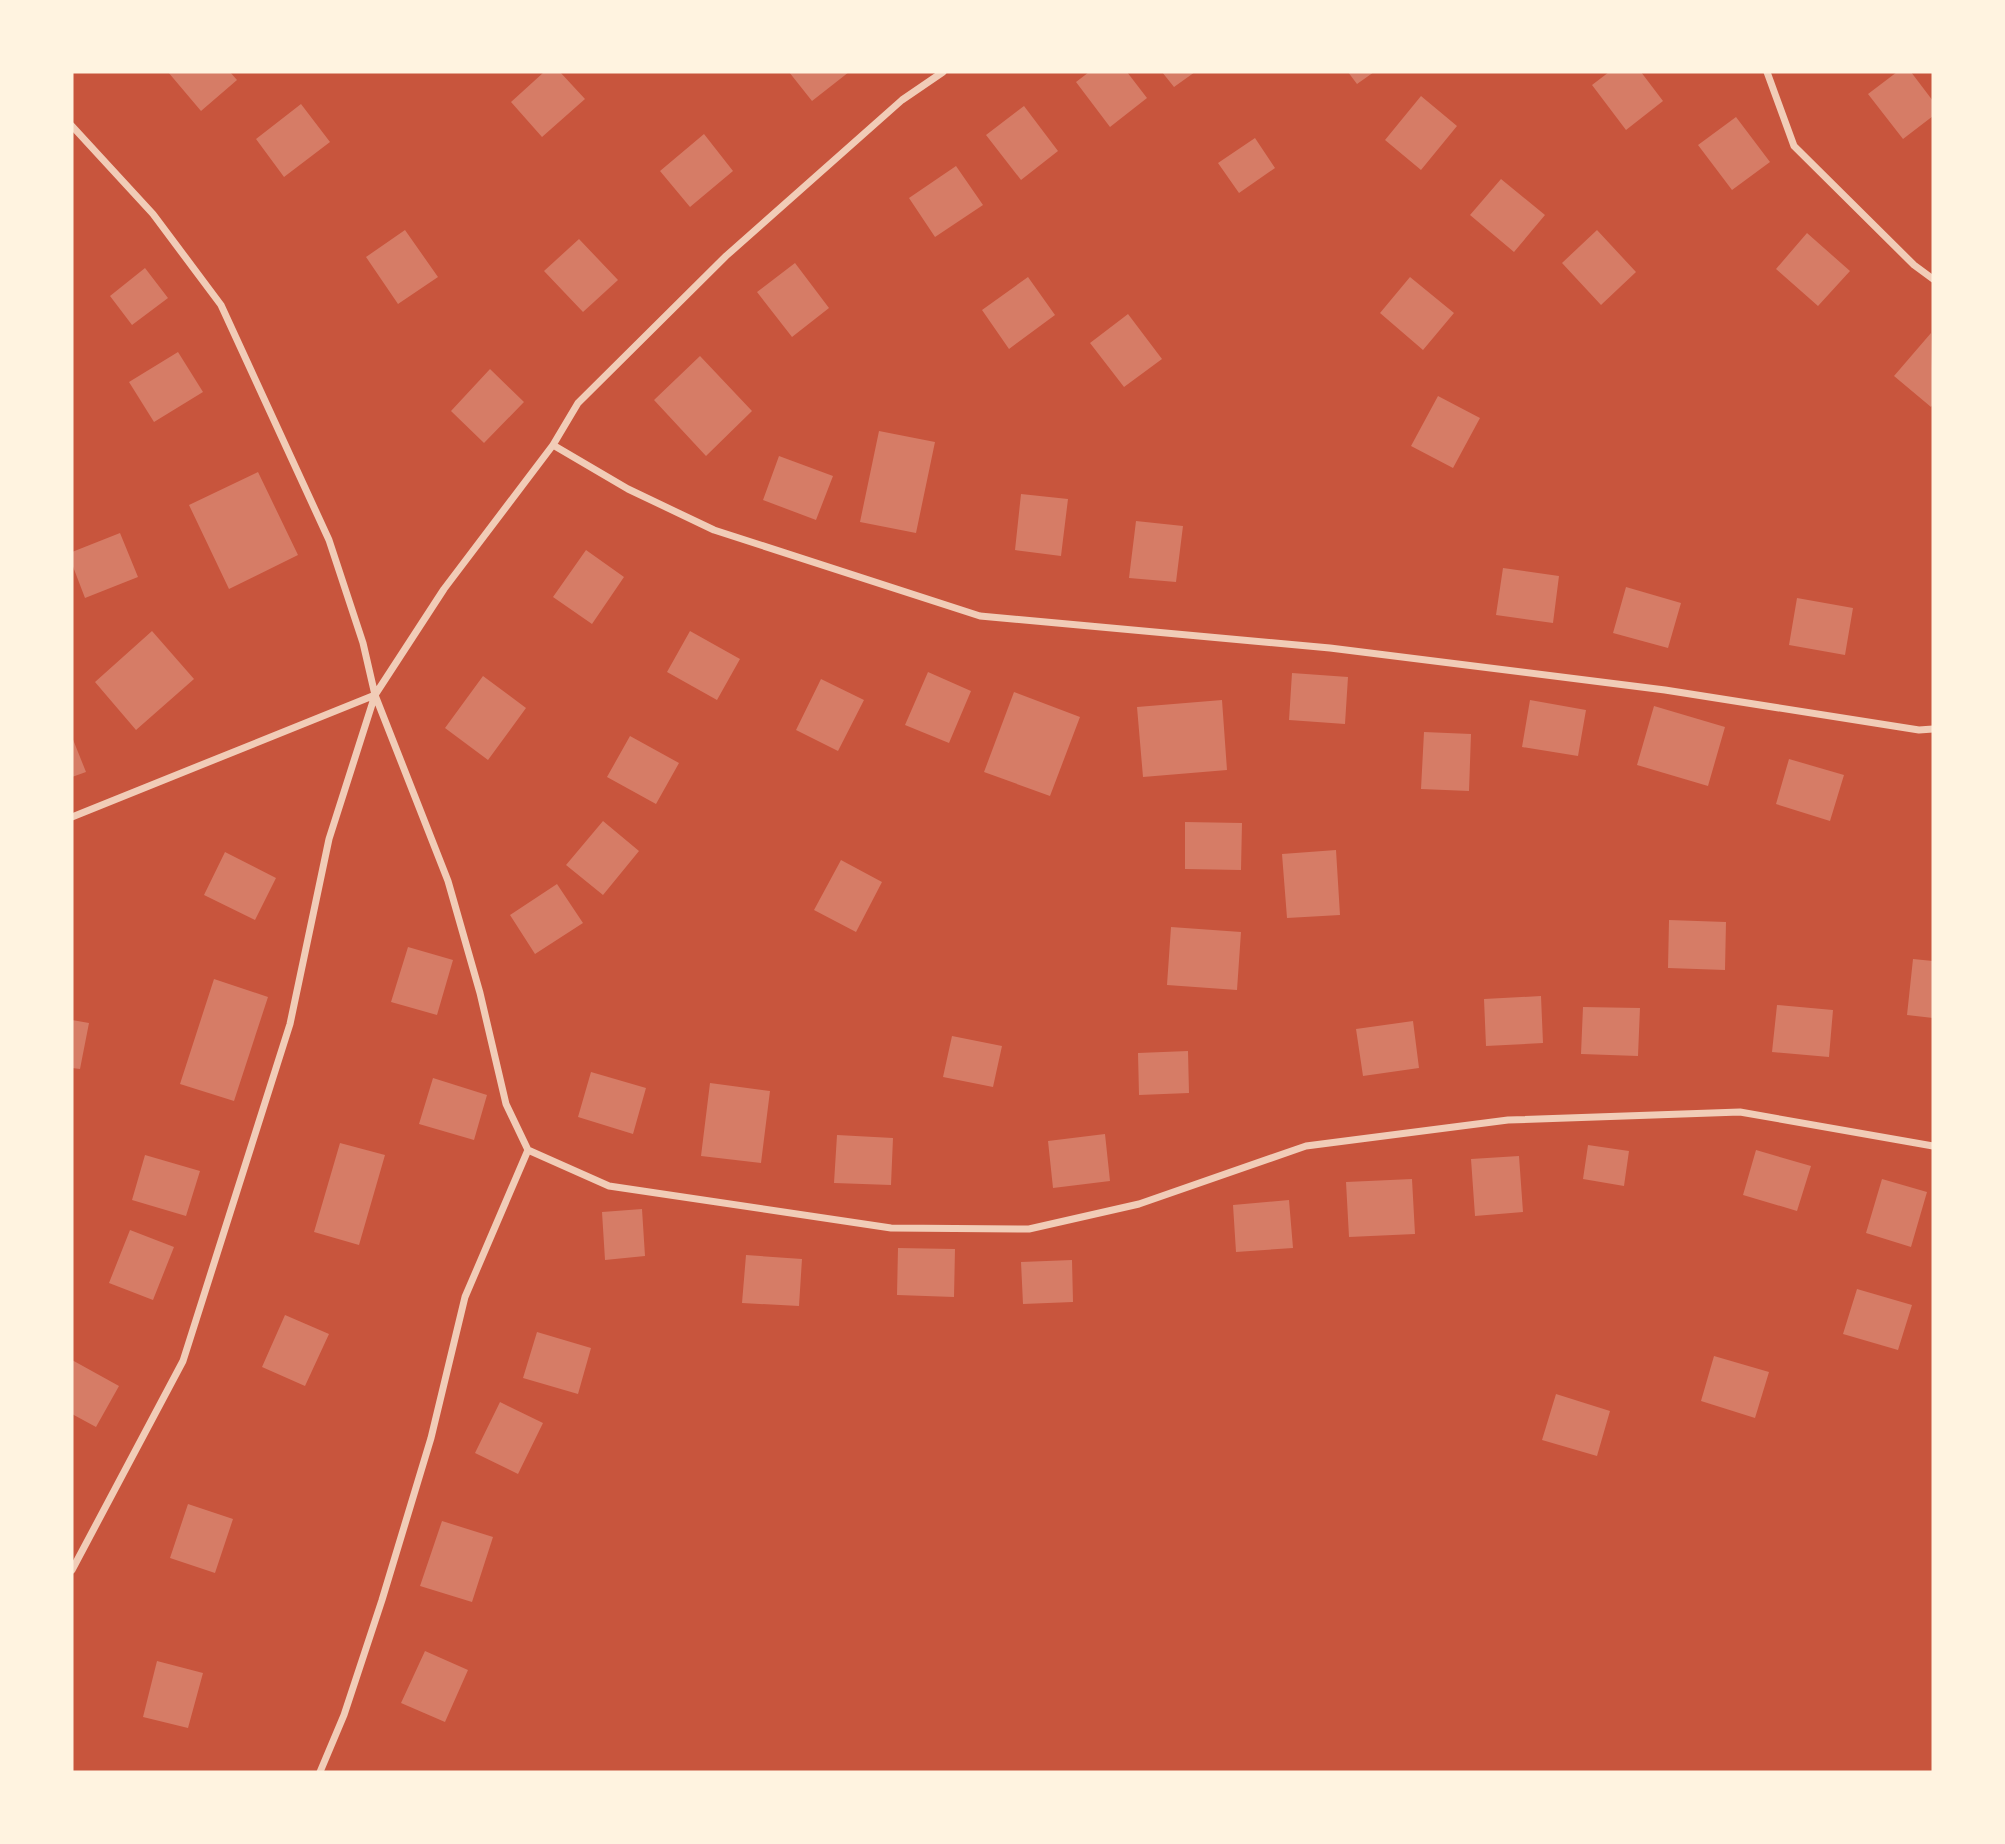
<svg xmlns="http://www.w3.org/2000/svg" width="2005" height="1844" font-family="Ubuntu,sans-serif">
<rect width="100%" height="100%" fill="#c8553d"/>
<path fill="#d67c66" d="M168,72H230L237,80L201,111Z
M544,72H560L585,99L542,137L511,102Z
M789,72H849L812,101Z
M1089,72H1127L1147,98L1110,127L1076,82Z
M1162,72H1195L1174,87Z
M1348,72H1374L1357,84Z
M1609,72H1641L1663,101L1626,130L1592,85Z
M1897,72H1911L1933,101V116L1903,139L1868,94Z
M1421,96L1457,126L1421,170L1385,140Z
M301,104L330,142L284,177L256,139Z
M1024,106L1058,151L1021,180L986,135Z
M1736,117L1770,162L1732,190L1698,145Z
M704,134L733,171L690,207L660,171Z
M1255,138L1275,168L1239,193L1218,163Z
M956,166L983,205L935,237L909,198Z
M1501,179L1545,215L1514,252L1470,215Z
M405,230L438,277L398,304L366,257Z
M1597,230L1636,272L1601,305L1562,263Z
M1807,233L1850,271L1818,306L1776,269Z
M579,239L618,280L583,312L544,271Z
M795,263L829,308L792,337L757,292Z
M145,268L168,298L132,325L110,296Z
M1028,277L1055,315L1009,349L982,310Z
M1410,277L1454,313L1423,350L1380,313Z
M1128,314L1162,359L1124,387L1090,343Z
M1931,333L1933,404L1931,407L1894,376Z
M178,352L203,392L154,422L129,382Z
M700,356L752,411L706,456L654,400Z
M490,369L524,402L484,443L451,411Z
M1438,396L1480,418L1453,468L1411,446Z
M879,431L935,442L916,533L860,522Z
M779,456L833,476L816,520L763,500Z
M258,472L298,555L229,589L189,505Z
M1021,494L1068,499L1061,556L1015,550Z
M1136,521L1183,526L1176,582L1129,578Z
M120,533L138,577L85,598L72,564V552Z
M586,550L624,577L592,624L553,597Z
M1503,568L1559,576L1553,623L1496,615Z
M1626,587L1681,603L1668,648L1613,633Z
M1797,598L1853,608L1845,655L1789,645Z
M152,631L194,679L136,730L95,682Z
M690,631L740,659L717,700L667,672Z
M928,672L971,691L949,743L905,725Z
M1292,673L1348,677L1345,724L1289,720Z
M483,676L526,708L488,760L445,728Z
M821,679L864,700L838,751L796,730Z
M1014,692L1080,717L1050,796L984,772Z
M1222,700L1227,770L1143,777L1137,707Z
M1530,700L1586,710L1578,756L1522,747Z
M1654,706L1725,727L1708,786L1637,765Z
M1424,732L1471,734L1469,791L1421,789Z
M630,736L679,763L656,804L607,777Z
M72,737L86,772L72,777Z
M1789,759L1844,775L1830,821L1776,804Z
M603,821L639,851L603,895L566,865Z
M1185,822L1242,823L1241,870L1185,869Z
M1336,850L1340,915L1287,918L1282,854Z
M225,852L276,878L255,920L204,895Z
M841,860L882,882L856,932L814,910Z
M557,884L583,923L535,954L510,915Z
M1669,920L1726,922L1725,970L1668,968Z
M1171,927L1241,932L1237,990L1167,985Z
M408,947L453,960L437,1015L391,1002Z
M1913,959L1933,961V1018L1907,1015Z
M214,979L268,997L234,1101L180,1084Z
M1541,996L1543,1043L1486,1046L1484,999Z
M1777,1005L1833,1010L1829,1057L1772,1052Z
M1583,1007L1640,1008L1638,1056L1581,1054Z
M72,1020L89,1023L80,1069L72,1068Z
M1413,1021L1419,1068L1363,1076L1356,1029Z
M952,1036L1002,1046L993,1087L943,1077Z
M1188,1051L1189,1093L1139,1095L1138,1053Z
M591,1072L646,1088L633,1134L578,1117Z
M433,1078L487,1095L474,1140L419,1124Z
M710,1083L770,1091L761,1163L701,1156Z
M1105,1134L1110,1181L1053,1188L1048,1141Z
M837,1135L893,1138L891,1185L834,1183Z
M340,1143L385,1155L359,1245L314,1232Z
M1588,1145L1629,1151L1624,1186L1583,1179Z
M1756,1150L1811,1166L1797,1211L1743,1195Z
M145,1155L200,1171L186,1216L132,1200Z
M1519,1156L1523,1212L1475,1216L1471,1159Z
M1412,1179L1415,1234L1349,1237L1346,1182Z
M1882,1179L1927,1192L1911,1247L1866,1233Z
M1289,1200L1293,1248L1236,1252L1233,1205Z
M642,1209L645,1256L605,1260L602,1212Z
M130,1230L174,1247L153,1300L109,1283Z
M898,1248L955,1249L954,1297L897,1295Z
M746,1255L802,1259L799,1306L742,1303Z
M1072,1260L1073,1302L1023,1304L1021,1262Z
M1857,1289L1912,1305L1898,1350L1843,1334Z
M285,1315L329,1334L305,1386L262,1367Z
M537,1332L591,1348L578,1394L523,1378Z
M1714,1356L1769,1372L1755,1418L1701,1401Z
M72,1360L119,1386L96,1427L72,1414Z
M1556,1394L1610,1411L1597,1456L1542,1440Z
M500,1402L543,1423L518,1474L475,1453Z
M188,1504L233,1519L215,1573L170,1558Z
M442,1521L493,1537L472,1602L420,1586Z
M425,1651L468,1670L445,1722L401,1703Z
M157,1661L203,1673L188,1728L143,1717Z"/>
<g fill="none" stroke-linecap="round" stroke-linejoin="round">
<path stroke="#f1ccb7" stroke-width="7" d="M1767,72L1794,146L1914,265L1933,279
M72,126L153,214L221,305L329,540L363,643L375,695L448,881L480,993L506,1104L528,1150L465,1297L431,1438L382,1600L344,1715L320,1772
M553,445L628,489L714,530L980,616L1330,648L1665,690L1919,730L1933,729
M72,817L375,695
M528,1150L609,1186L891,1228L1029,1229L1139,1204L1306,1146L1508,1120L1740,1112L1933,1146
M72,1570L183,1361L290,1024L329,839L375,695L444,589L553,445L578,403L726,256L902,100L943,72"/>
</g>
<rect width="2005" height="1844" fill="none" stroke="#fff3e0" stroke-width="147"/>
</svg>
